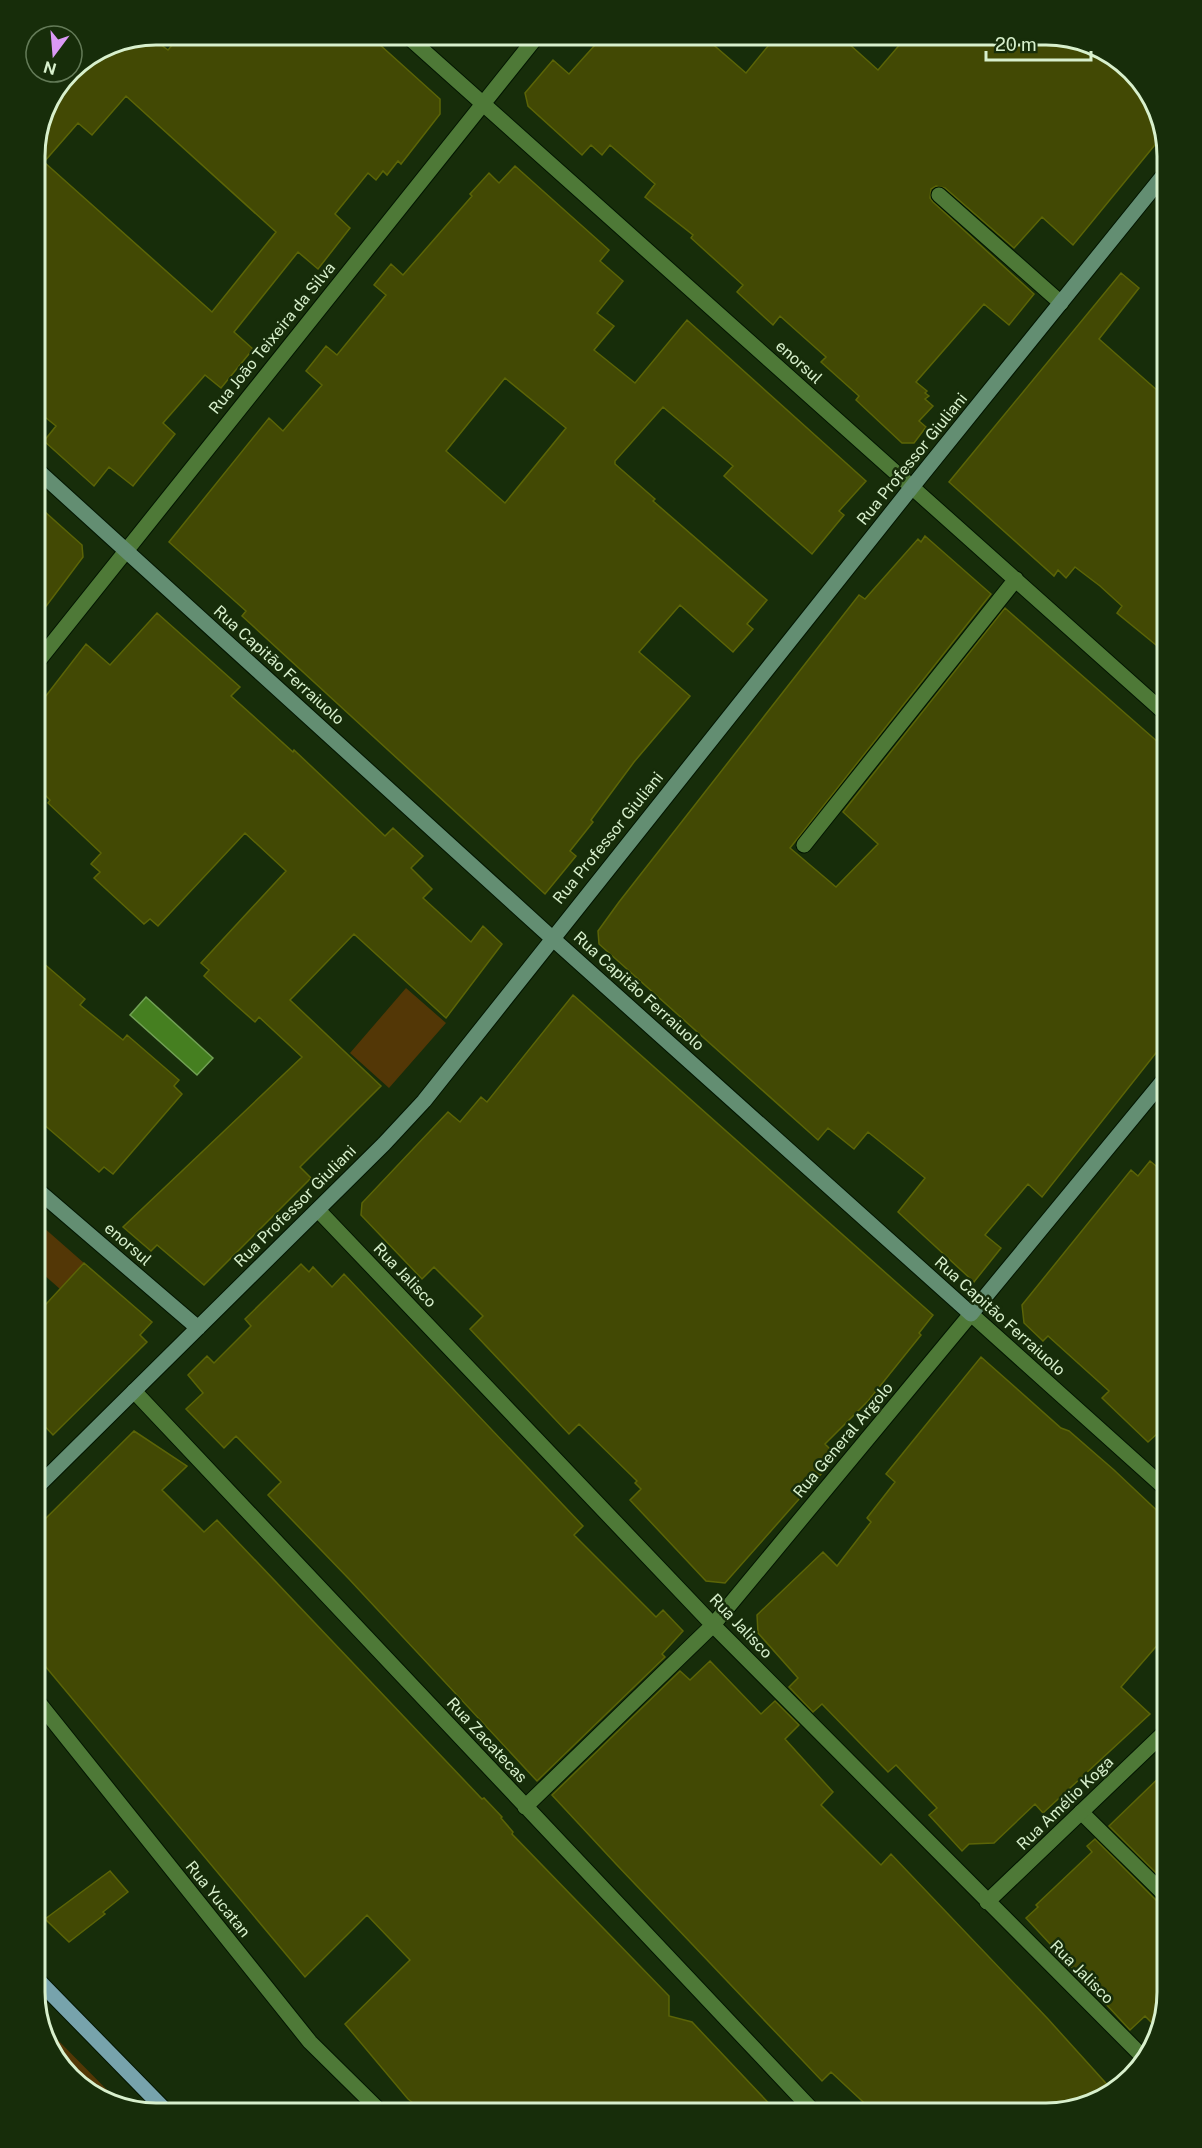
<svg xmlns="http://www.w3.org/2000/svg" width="1202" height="2148" font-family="'Public Sans',sans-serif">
<rect width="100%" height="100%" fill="#172d0a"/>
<path fill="#533706" d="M406,988L446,1023L389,1088L350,1053Z
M35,1220L84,1263L60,1289L35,1267Z
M42,2024L117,2100L120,2104L88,2093L47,2045Z"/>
<path fill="#457f20" stroke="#71a154" stroke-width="1.5" d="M146,997L213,1058L197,1075L130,1015Z"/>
<path fill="#424904" stroke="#5b6407" stroke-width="1.5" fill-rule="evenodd" d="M181,35H330L335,38L337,35H369L440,99V114L401,164L398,161L387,175L383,171L376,180L368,173L335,214L350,228L318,269L298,252L234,332L253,349L221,388L205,375L163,423L175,434L133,486L109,467L94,486L44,441L56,426L35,409V149L47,103L69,72H72V69L110,44L149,36L168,50ZM126,96L276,232L212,312L44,162L78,123L92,135Z
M604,35H702L746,73L777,35H839L878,70L908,35H1054L1086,46L1114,68L1119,61L1155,103L1163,135L1073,245L1042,217L1014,248L945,188L936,186L931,189L930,198L933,202L1034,294L1009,325L984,304L916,382L927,391L925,393L929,396L925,399L933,406L919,421L926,427L914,443H902L856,400L859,396L821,362L826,357L780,316L773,325L737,292L743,285L691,238L693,235L645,197L655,184L610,145L602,155L591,145L582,155L528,106L525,93L553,60L569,74Z
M515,166L609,250L600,261L623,281L597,313L614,326L594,350L635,383L687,320L866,481L839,511L844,515L812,554L724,476L733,466L663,407L615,461V464L655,499L653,501L767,600L747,624L753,629L733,652L680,605L639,652L690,696L634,762L591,820L593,822L570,851L576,856L545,894L242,616L246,611L169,542L269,418L283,431L322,385L306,371L326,346L337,355L386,295L374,285L391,264L403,275L472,196L470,194L489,173L499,183ZM505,378L566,428L505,503L446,451Z
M1121,273L1139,288L1099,339L1167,399V654L1117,613L1122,606L1100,586L1075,567L1066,578L1058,570L1054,576L949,482Z
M35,503L82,545L83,557L35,621Z
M925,536L991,594L790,848L836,887L878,844L843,812L1005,608L1167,750V1039L1042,1197L1028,1184L985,1235L1001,1248L974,1282L898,1212L925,1178L868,1132L854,1149L828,1128L818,1140L599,944L598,931L619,902L859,595L865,599L918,539L921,542Z
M157,613L240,687L231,696L293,752L294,750L385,836L393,828L423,856L411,868L432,889L423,898L471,942L483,926L502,944L446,1018L354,934L294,996L290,1000L381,1086L300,1167L311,1178L204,1285L157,1245L151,1251L123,1227L302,1057L259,1017L255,1022L229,999L204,976L209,970L201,963L286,871L245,833L158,926L150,919L144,924L94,878L100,872L91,864L101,853L48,803L50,800L35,785V710L86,644L110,665Z
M35,956L85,999L80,1005L123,1040L127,1035L179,1080L174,1086L182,1094L113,1174L104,1167L99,1172L35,1117Z
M573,995L933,1315L919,1333L921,1335L868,1401L825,1444L837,1456L725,1583L706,1581L630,1500L641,1489L635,1483L637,1481L579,1424L569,1434L470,1329L483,1316L434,1267L422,1279L361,1215L362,1203L448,1112L460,1122L481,1097L487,1102Z
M1150,1161L1167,1175V1425L1148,1442L1102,1398L1109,1391L1048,1336L1043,1341L1024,1323L1022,1305L1131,1170L1138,1176Z
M84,1263L152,1322L140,1335L147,1342L53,1435L35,1416V1316Z
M301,1264L309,1272L313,1267L332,1287L344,1274L583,1526L574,1535L656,1617L663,1610L683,1631L662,1654L665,1657L537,1781L349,1579L268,1495L281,1482L236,1436L224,1448L186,1409L203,1393L188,1375L207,1356L214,1363L251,1326L245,1319Z
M981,1357L1061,1428L1069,1431L1114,1470L1167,1520V1634L1121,1687L1150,1714L1043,1813L1035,1804L994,1843L969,1844L962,1851L929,1815L937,1808L896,1765L888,1772L822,1704L813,1712L789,1687L798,1678L758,1633L757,1615L823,1552L837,1566L871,1522L867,1518L895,1482L886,1474Z
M134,1431L187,1466L162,1490L204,1532L217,1520L482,1799L484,1798L502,1817L501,1818L513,1832L512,1834L669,1996V2016L692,2022L778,2113H426L408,2099L345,2024L410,1960L367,1915L305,1977L35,1654V1529Z
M710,1661L761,1714L775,1701L799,1725L785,1739L833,1792L821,1805L881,1865L891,1854L1048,2019L1112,2090L1099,2101L1046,2114L875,2113L831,2072L822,2081L616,1864L552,1795L680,1671L690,1680Z
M1167,1770V1884L1109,1826Z
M1095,1839L1160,1904L1167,1906V1992L1157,2028L1145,2016L1130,2030L1026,1918L1038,1907L1036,1905L1092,1852L1087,1846Z
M110,1871L128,1892L103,1912L105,1914L69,1942L45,1919Z"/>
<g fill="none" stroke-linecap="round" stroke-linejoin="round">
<g stroke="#021500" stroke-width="17">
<path id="lane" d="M1081,1812L1167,1897"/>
</g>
<g stroke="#021500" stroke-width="17">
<path id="street" d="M406,35L1167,715
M939,195L1061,303
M35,665L538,35
M804,845L1016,579
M318,1210L713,1625L1146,2060
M134,1391L815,2113
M35,1698L310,2042L382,2113
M525,1807L713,1625L971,1314L1167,1490
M987,1902L1167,1730"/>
</g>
<g stroke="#021500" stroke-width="17">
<path id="secondary" d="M35,468L552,938L971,1314L1167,1076
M35,1188L198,1328
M35,1489L384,1144L424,1101L912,487L1167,171"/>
</g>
<g stroke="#021500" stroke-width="17">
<path id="primary" d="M35,1977L168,2113"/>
</g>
<use href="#lane" stroke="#4e7937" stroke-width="15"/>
<use href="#street" stroke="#4e7937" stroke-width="15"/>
<use href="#secondary" stroke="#638e72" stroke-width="15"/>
<use href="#primary" stroke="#77a3ac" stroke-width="15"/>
</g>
<g text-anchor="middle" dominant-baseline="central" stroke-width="5" stroke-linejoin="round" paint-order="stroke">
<g font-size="16" fill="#d8f0cd" stroke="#172d0a">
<text transform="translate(272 338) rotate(-51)">Rua João Teixeira da Silva</text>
<text transform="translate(799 362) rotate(42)">enorsul</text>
<text transform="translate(912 459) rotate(-51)">Rua Professor Giuliani</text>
<text transform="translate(279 665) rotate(42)">Rua Capitão Ferraiuolo</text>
<text transform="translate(608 838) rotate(-51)">Rua Professor Giuliani</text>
<text transform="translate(639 991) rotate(42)">Rua Capitão Ferraiuolo</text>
<text transform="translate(295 1206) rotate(-45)">Rua Professor Giuliani</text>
<text transform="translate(128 1244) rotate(41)">enorsul</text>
<text transform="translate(405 1275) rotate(46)">Rua Jalisco</text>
<text transform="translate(1000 1316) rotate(42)">Rua Capitão Ferraiuolo</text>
<text transform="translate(843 1440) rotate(-50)">Rua General Argolo</text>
<text transform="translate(741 1626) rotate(46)">Rua Jalisco</text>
<text transform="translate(487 1740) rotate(47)">Rua Zacatecas</text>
<text transform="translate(1065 1803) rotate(-44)">Rua Amélio Koga</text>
<text transform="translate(218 1899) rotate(51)">Rua Yucatan</text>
<text transform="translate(1082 1972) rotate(45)">Rua Jalisco</text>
</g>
</g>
<path d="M0 0H1202V2148H0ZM156 45H1046A111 111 0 0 1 1157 156V1992A111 111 0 0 1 1046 2103H156A111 111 0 0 1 45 1992V156A111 111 0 0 1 156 45Z" fill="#172d0a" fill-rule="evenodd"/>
<path fill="none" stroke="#d8f0cd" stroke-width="3" d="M156 45H1046A111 111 0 0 1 1157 156V1992A111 111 0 0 1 1046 2103H156A111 111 0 0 1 45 1992V156A111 111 0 0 1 156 45Z"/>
<g transform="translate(54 54) rotate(196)"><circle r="28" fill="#172d0a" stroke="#647b58" stroke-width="1.5"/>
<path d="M0-4.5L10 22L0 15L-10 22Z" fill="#db99f5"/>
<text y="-9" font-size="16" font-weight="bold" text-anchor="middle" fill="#d8f0cd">N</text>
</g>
<path d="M986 51v9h105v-9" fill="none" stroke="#d8f0cd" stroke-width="3"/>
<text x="995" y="51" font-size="18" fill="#d8f0cd" stroke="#172d0a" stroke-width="4.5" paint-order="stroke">20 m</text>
</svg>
